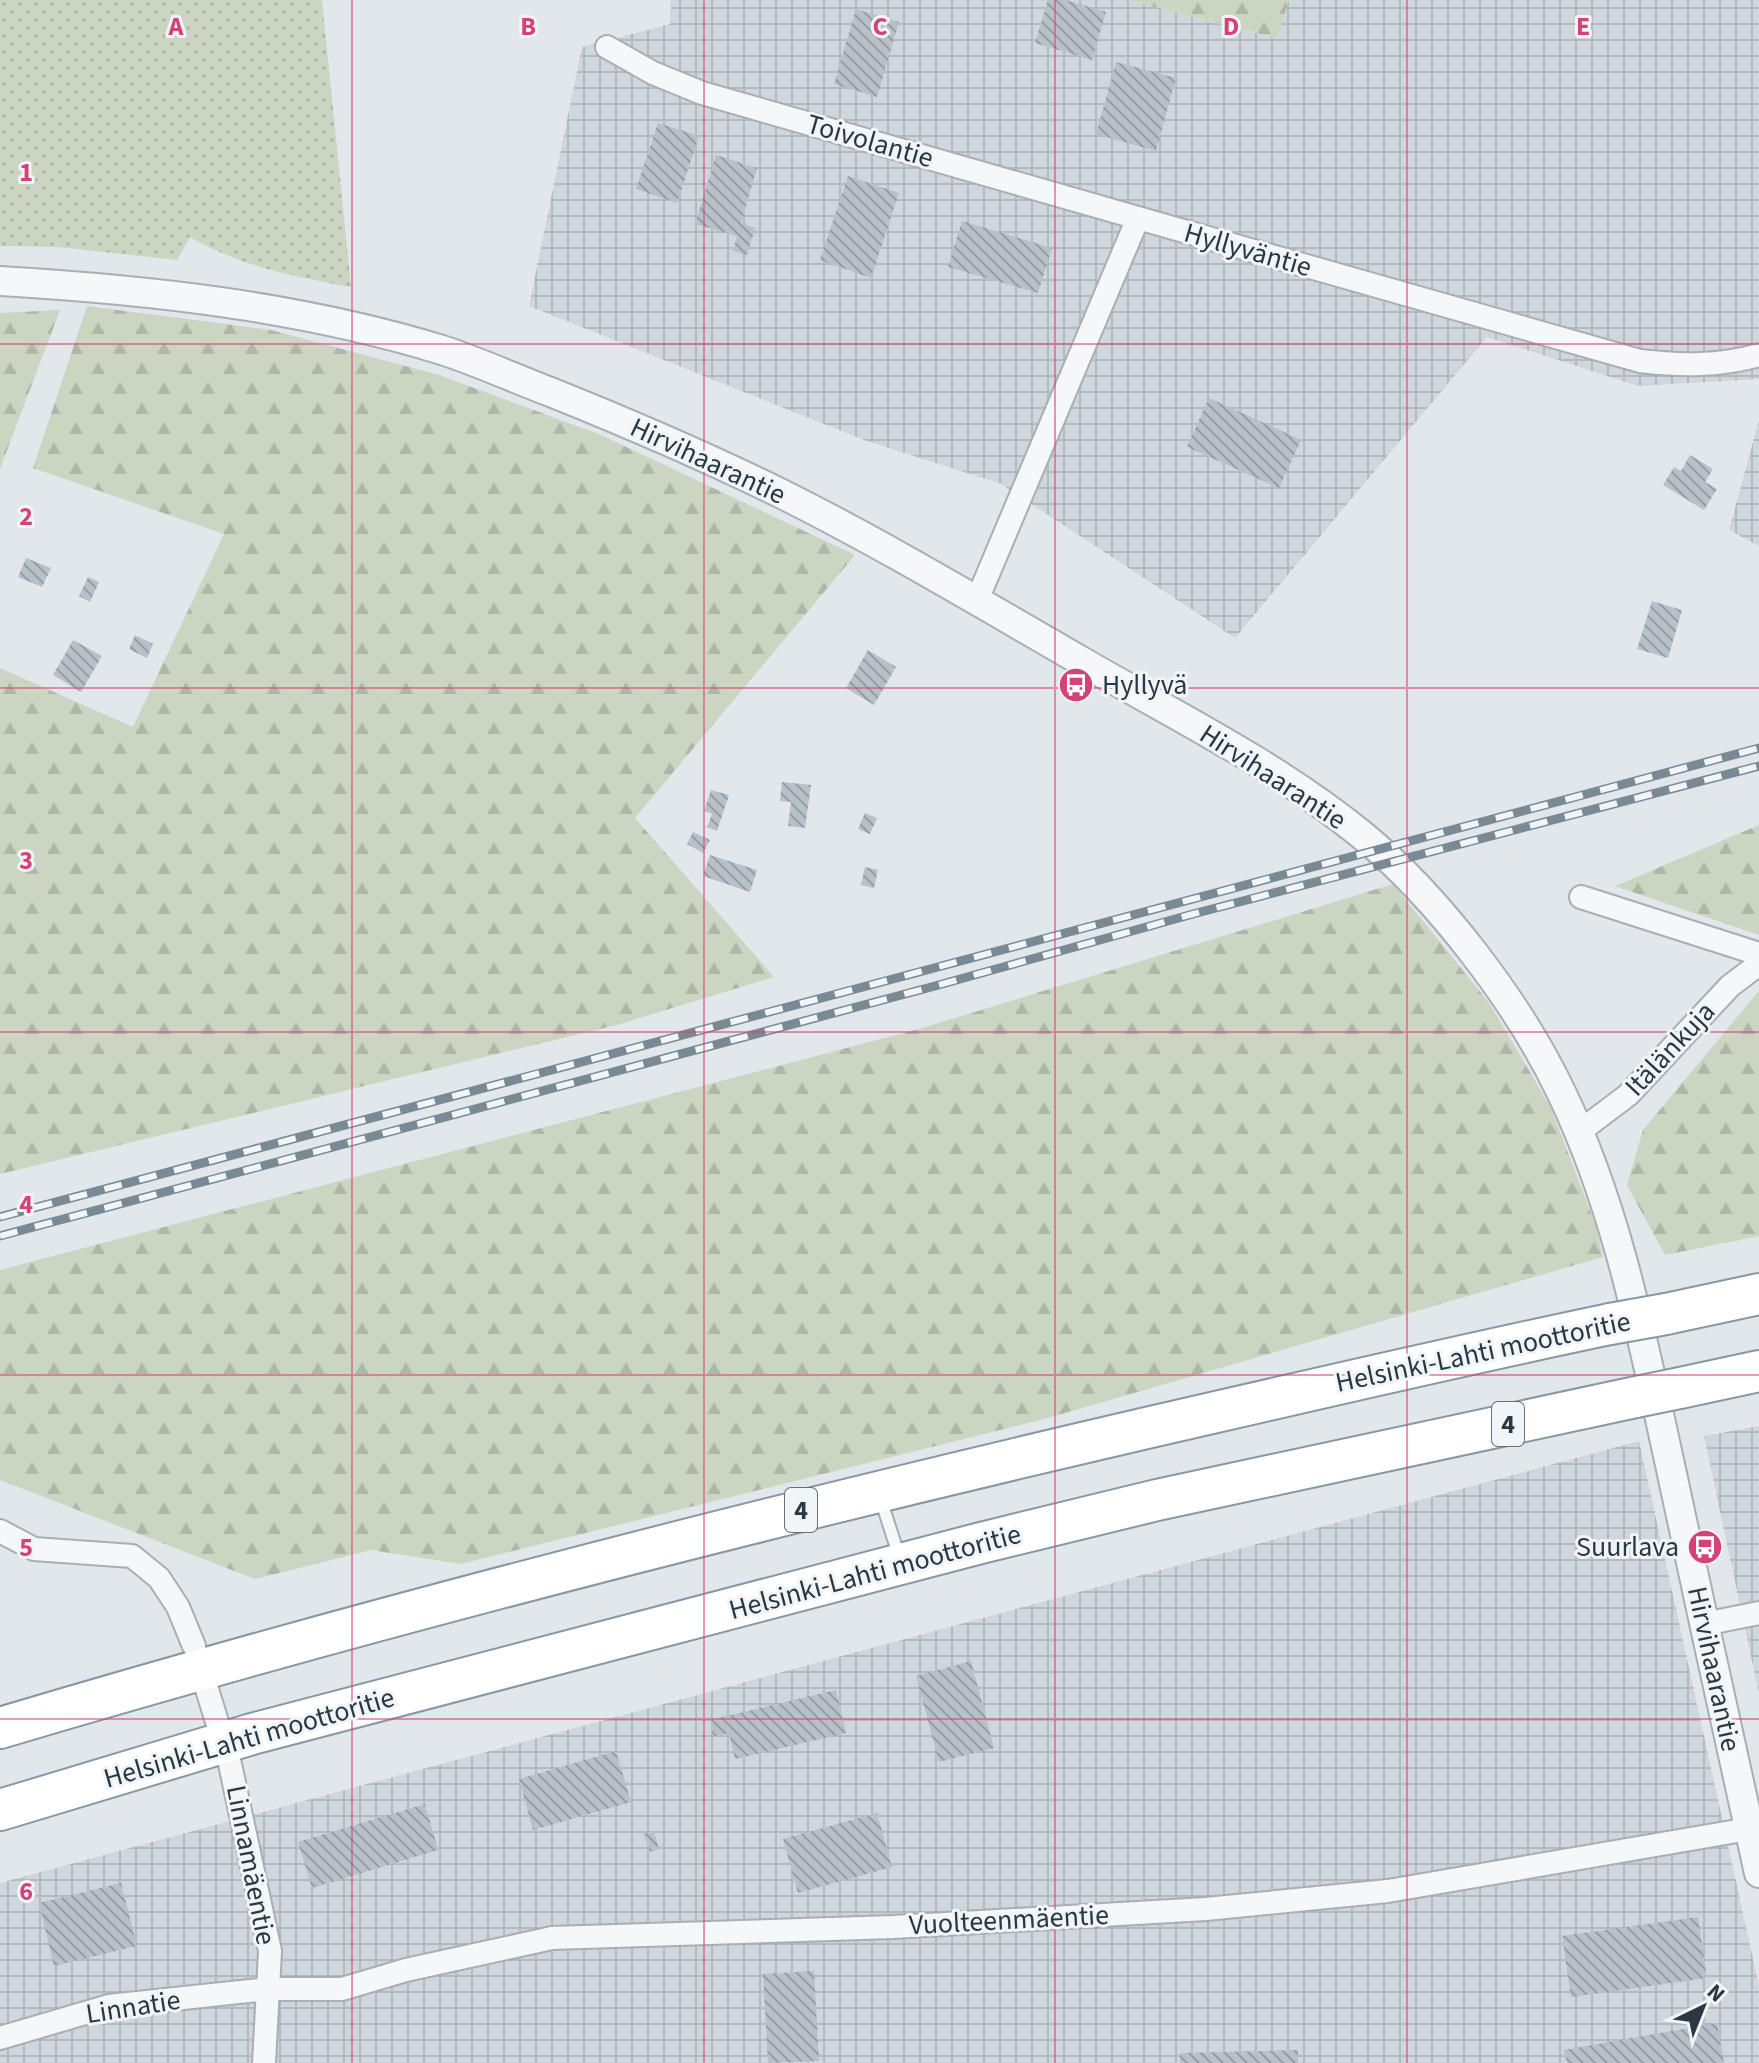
<svg xmlns="http://www.w3.org/2000/svg" width="1759" height="2063" font-family="'Source Sans 3',sans-serif">
<defs>
<pattern id="industrial-grid" width="8" height="8" patternUnits="userSpaceOnUse" patternTransform="scale(2)"><rect width="8" height="8" fill="#cfd7dd"/><path d="M0 4h8M4 0v8" fill="none" stroke="#b2b9bf"/></pattern>
<pattern id="grass-dots" width="8" height="8" patternUnits="userSpaceOnUse" patternTransform="scale(2)"><rect width="8" height="8" fill="#cbd5c2"/><path d="M2 2h.1M6 6h.1" fill="none" stroke="#aeb8a8" stroke-width="1.8" stroke-linecap="round"/></pattern>
<pattern id="forest-firs" width="22" height="20" patternUnits="userSpaceOnUse" patternTransform="scale(2)"><rect width="22" height="20" fill="#cbd5c2"/><path d="M5 1l3.5 6h-7zM16 11l3.5 6h-7z" fill="#aeb8a8"/></pattern>
<pattern id="building-back-hatch" width="6" height="6" patternUnits="userSpaceOnUse" patternTransform="scale(2)"><rect width="6" height="6" fill="#b8c1c8"/><path d="M-1 5l2 2M0 0l6 6M5-1l2 2" fill="none" stroke="#969ea4"/></pattern>
</defs>
<rect width="100%" height="100%" fill="#e2e7eb"/>
<path fill="url(#industrial-grid)" d="M671,0H1128L1276,38L1289,0H1759V379L1638,386L1487,337L1235,638L1001,484L864,440L529,306L582,47L670,24Z
M1759,420V546L1729,530Z
M1759,1426V1694L1704,1436Z
M1639,1441L1759,1986V2063H0V1883Z"/>
<path fill="url(#grass-dots)" d="M0,0H322L351,287C293,276 242,267 190,237L177,260L59,247L0,246Z"/>
<path fill="url(#forest-firs)" d="M1128,0H1289L1277,38Z
M87,306L271,330L439,375L601,435L855,555L635,818L774,977L617,1025L0,1174V668L133,727L224,534L33,468Z
M60,310L0,469V313Z
M1759,825V935L1615,886Z
M1393,884L1490,1004L1551,1108L1596,1226L1603,1257L1048,1418L461,1564L371,1550L255,1579L0,1480V1270L919,1029Z
M1759,991V1236L1665,1255L1627,1185L1643,1130Z"/>
<path fill="url(#building-back-hatch)" d="M1048,0H1066L1106,12L1092,60L1035,43Z
M856,9L899,22L877,97L834,84Z
M1116,62L1176,78L1156,151L1096,134Z
M658,123L699,136L677,203L636,189Z
M716,155L757,168L741,223L755,228L747,255L733,251L737,236L695,224Z
M848,176L899,193L871,278L820,260Z
M962,221L1052,248L1038,293L948,267Z
M1209,398L1301,440L1279,488L1187,447Z
M1690,455L1713,469L1705,482L1717,489L1704,510L1663,485L1674,467L1681,471Z
M26,558L51,568L42,587L18,577Z
M88,577L99,582L90,602L79,596Z
M1652,601L1682,610L1668,658L1637,649Z
M135,635L153,644L147,658L129,649Z
M73,640L102,656L81,692L53,675Z
M868,650L896,667L874,705L846,688Z
M782,782L811,785L805,828L788,826L791,802L780,801Z
M711,790L729,795L717,831L707,827L712,814L704,811Z
M865,813L877,818L870,834L858,829Z
M693,832L710,840L703,853L687,844Z
M710,855L757,870L750,892L703,876Z
M865,867L878,870L874,888L861,885Z
M971,1661L994,1748L939,1762L916,1676Z
M836,1690L846,1733L735,1759L729,1733L713,1737L710,1720Z
M616,1751L631,1802L533,1830L519,1779Z
M425,1804L438,1850L312,1888L298,1842Z
M877,1813L892,1867L798,1893L783,1839Z
M654,1831L659,1849L650,1852L644,1834Z
M121,1883L137,1946L54,1966L39,1903Z
M1698,1917L1707,1978L1571,1997L1562,1936Z
M814,1971L819,2061L768,2063L763,1974Z
M1717,2023L1724,2063H1567L1564,2050Z
M1298,2050V2063H1180V2053Z"/>
<g fill="none" stroke-linecap="round" stroke-linejoin="round">
<g stroke="#a7afb5" stroke-width="15">
<path id="service" d="M880,1497L899,1556"/>
</g>
<g stroke="#a7afb5" stroke-width="26">
<path id="minor" d="M607,47L653,73L702,93L1138,218
M977,600L1138,218L1640,361C1682,366 1719,366 1759,355
M1581,897L1759,954
M1579,1132L1628,1095L1730,986L1759,964
M0,1531L34,1549L132,1556L159,1578L178,1607L194,1646
M1704,1624L1759,1613
M205,1683L218,1725
M230,1764L270,1951L264,2063
M0,2038L109,2006L268,1989H342L406,1970L552,1938L893,1927L1206,1909L1388,1891L1749,1829"/>
</g>
<g stroke="#a7afb5" stroke-width="32">
<path id="tertiary" d="M0,281C150,290 298,306 442,350C479,362 516,379 553,393C630,424 707,457 782,494C884,545 982,604 1081,661C1176,716 1276,765 1362,835C1438,897 1520,1005 1562,1094C1617,1208 1642,1337 1669,1460C1698,1598 1729,1735 1759,1873"/>
</g>
<g stroke="#8898a2" stroke-width="44">
<path id="motorway" d="M1666,1314L1759,1294
M1680,1388L1759,1371
M0,1728C376,1616 756,1519 1138,1430C1295,1394 1452,1357 1610,1324
M0,1810L252,1734L981,1543L1157,1500L1636,1397"/>
</g>
<use href="#service" stroke="#f5f7f9" stroke-width="11"/>
<use href="#minor" stroke="#f5f7f9" stroke-width="22"/>
<use href="#tertiary" stroke="#f5f7f9" stroke-width="28"/>
<use href="#motorway" stroke="#fff" stroke-width="40"/>
<g stroke="#7a8a95" stroke-width="9">
<path id="rail" d="M0,1217L1759,748
M0,1236L935,986L1193,914L1759,766"/>
</g>
<use href="#rail" stroke="#f1f5f8" stroke-width="6" stroke-dasharray="18" stroke-linecap="butt"/>
<g stroke="#8898a2" stroke-width="44" stroke-linecap="butt">
<path id="motorway-bridge" d="M1610,1324L1666,1314
M1636,1397L1680,1388"/>
</g>
<use href="#motorway-bridge" stroke="#fff" stroke-width="40"/>
</g>
<path fill="none" stroke="#d54276" stroke-width="2" stroke-opacity="0.55" d="M352,0V2063M704,0V2063M1055,0V2063M1407,0V2063M0,344H1759M0,688H1759M0,1032H1759M0,1375H1759M0,1719H1759"/>
<defs>
<g id="bus-disc" transform="scale(1.8)"><circle r="9.5" fill="#d54276" stroke="#f1f5f8"/><path d="M-5-6H5V4H4V6H2V4H-2V6H-4V4H-5ZM-3.5-4V0h7V-4ZM-3.5 1.2v1.5H-2V1.2ZM2 1.2v1.5H3.5V1.2Z" fill="#fff"/></g>
</defs>
<g fill-rule="evenodd">
<use href="#bus-disc" x="1076" y="685"/>
<use href="#bus-disc" x="1705" y="1547"/>
</g>
<g text-anchor="middle" dominant-baseline="central" stroke-width="6" stroke-linejoin="round" paint-order="stroke">
<g fill="#f1f5f8" stroke="#657179" stroke-width="2">
<rect x="1492" y="1402" width="32" height="44" rx="6"/>
<rect x="785" y="1488" width="32" height="44" rx="6"/>
</g>
<g font-size="26" font-weight="bold" fill="#293843">
<text x="1508" y="1424">4</text>
<text x="801" y="1510">4</text>
</g>
<g font-size="28" fill="#293843" stroke="#f1f5f8">
<text transform="translate(870 141) rotate(16)">Toivolantie</text>
<text transform="translate(1248 250) rotate(16)">Hyllyväntie</text>
<text transform="translate(708 461) rotate(25)">Hirvihaarantie</text>
<text transform="translate(1273 777) rotate(33)">Hirvihaarantie</text>
<text transform="translate(1670 1049) rotate(-47)">Itälänkuja</text>
<text transform="translate(1483 1352) rotate(-12)">Helsinki-Lahti moottoritie</text>
<text transform="translate(875 1572) rotate(-15)">Helsinki-Lahti moottoritie</text>
<text transform="translate(1714 1669) rotate(78)">Hirvihaarantie</text>
<text transform="translate(249 1738) rotate(-16)">Helsinki-Lahti moottoritie</text>
<text transform="translate(251 1865) rotate(79)">Linnamäentie</text>
<text transform="translate(1009 1920) rotate(-3)">Vuolteenmäentie</text>
<text transform="translate(133 2007) rotate(-9)">Linnatie</text>
</g>
<g font-size="28" fill="#293843" stroke="#f1f5f8" text-anchor="start">
<text x="1102" y="685">Hyllyvä</text>
<text x="1679" y="1547" text-anchor="end">Suurlava</text>
</g>
</g>
<g font-size="26" text-anchor="middle" font-weight="bold" fill="#d54276" stroke="#f1f5f8" stroke-width="6" stroke-linejoin="round" paint-order="stroke">
<text x="176" y="35">A</text>
<text x="528" y="35">B</text>
<text x="880" y="35">C</text>
<text x="1231" y="35">D</text>
<text x="1583" y="35">E</text>
<text x="26" y="181">1</text>
<text x="26" y="525">2</text>
<text x="26" y="869">3</text>
<text x="26" y="1213">4</text>
<text x="26" y="1556">5</text>
<text x="26" y="1900">6</text>
</g>
<g transform="translate(1703 2007) rotate(43)" stroke="#f1f5f8" stroke-width="6" paint-order="stroke">
<path d="M0-6L14 30L0 20L-14 30Z" fill="#293843"/>
<text y="-12" font-size="22" font-weight="bold" text-anchor="middle" fill="#293843">N</text>
</g>
</svg>
